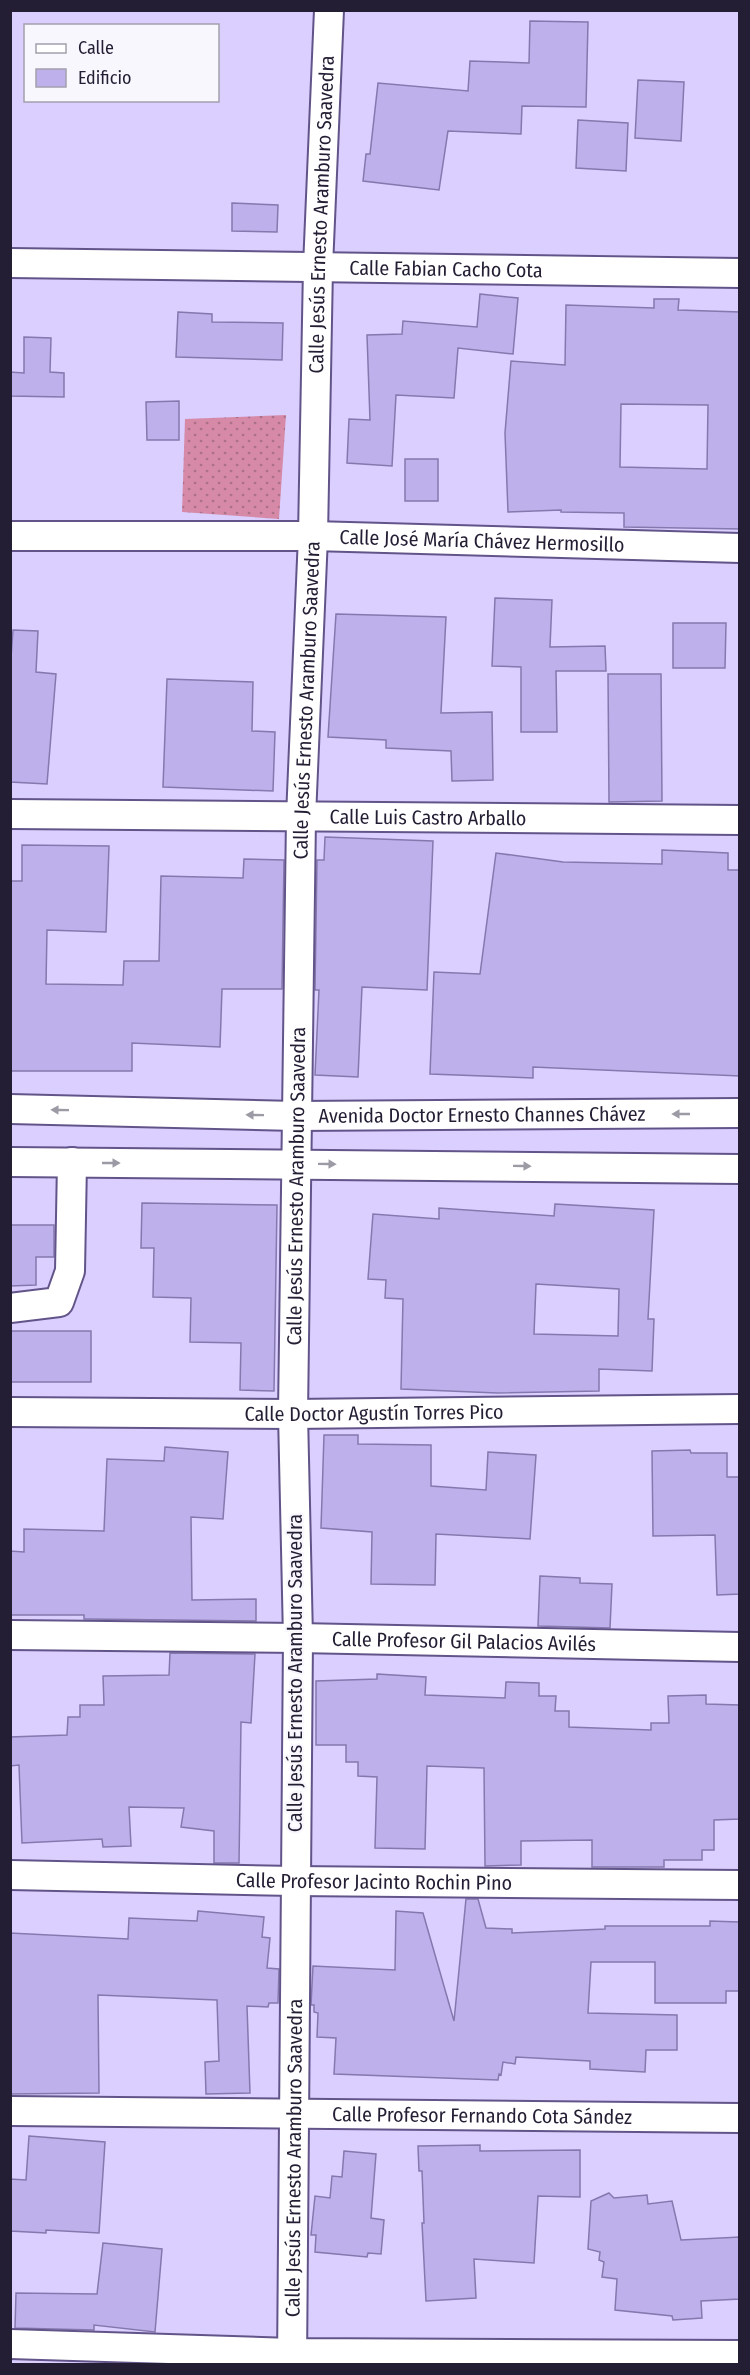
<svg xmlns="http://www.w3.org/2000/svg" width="750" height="2375" font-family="'Fira Sans Condensed',sans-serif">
<defs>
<pattern id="grass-dots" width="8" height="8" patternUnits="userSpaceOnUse" patternTransform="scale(1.5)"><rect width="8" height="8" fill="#d68aa7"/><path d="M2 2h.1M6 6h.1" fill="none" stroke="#ad7089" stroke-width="1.8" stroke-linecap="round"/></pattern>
</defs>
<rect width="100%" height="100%" fill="#dacfff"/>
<path fill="url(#grass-dots)" d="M286,415L279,519L182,512L185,419Z"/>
<path fill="#beb0eb" stroke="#8578ae" stroke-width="1.5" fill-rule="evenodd" d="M530,21L588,22L586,107L522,106L521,134L448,131L439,190L363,181L366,154H370L378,83L468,91L470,61L529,63Z
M638,80L684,82L681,141L635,138Z
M578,120L628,123L626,171L576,168Z
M232,203L278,205L277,232L232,231Z
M480,294L518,298L513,354L458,348L454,398L396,395L392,466L347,463L349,419L370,420L367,335L402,334L403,321L477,327Z
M654,299H679L678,310L740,312V529L624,527V513L561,512V510L508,512L505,433L511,361L565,365L566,305L654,308ZM621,404L708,405L707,469L620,467Z
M178,312L212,314V322L283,323L282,360L176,357Z
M24,337L51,338L50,372L64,373V397L10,396V372L24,373Z
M179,401V440H147L146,402Z
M405,459H438V501H405Z
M495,598L552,600L550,647L605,646L606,671H556L557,732H521V667L492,666Z
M336,614L446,617L441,713L492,712L493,780L452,781L451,751L386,748V740L328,737Z
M673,623H726L725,668H673Z
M13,630L38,631L36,672L56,674L47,784L10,782V671Z
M608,674H661L662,801L609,802Z
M167,679L253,682L252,731L275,732L273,791L163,787Z
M325,837L433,841L427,990L362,987L358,1077L315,1075L319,990H315L317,860H324Z
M22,845L109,846L106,932L47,930L46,984L123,985L124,961H159L161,876L243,878L244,859L284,860L282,989H222L220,1047L132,1043V1071H10V881H22Z
M662,850L728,853V870H740V1076L533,1067V1078L430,1074L434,972L480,974L496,853L563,862L662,864Z
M142,1203L277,1205L274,1391L240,1390L241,1343L190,1342L191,1298L153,1297L154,1248H141Z
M555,1204L654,1210L648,1319H654L652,1371L599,1369V1391L497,1393L401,1389L403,1299L385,1298L386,1280L368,1279L373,1214L439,1219V1208L554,1216ZM536,1284L619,1289L618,1336L534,1334Z
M10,1225H54V1257H36V1285L10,1286Z
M10,1331H91V1382H10Z
M324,1435H358V1444L431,1445V1486L486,1490L488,1452L536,1455L530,1539L436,1534L435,1585L371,1584L372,1532L321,1528Z
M165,1447L228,1452L223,1519L191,1517L192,1600L256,1599V1621L87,1619H84V1615H10V1551L24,1552V1529L104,1531L107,1459L164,1461Z
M690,1450L691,1453H727V1477H740V1594L717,1595L715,1535L653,1536L652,1451Z
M540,1576L580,1578V1583L612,1584L610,1628L538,1626Z
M170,1653L255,1654L251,1723L241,1722L239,1863H214V1831L181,1827L184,1808L129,1807L131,1846L103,1847L102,1839L22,1843L19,1765L10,1766V1737L67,1735L68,1717H80V1705H104L103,1676L169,1675Z
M377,1674L426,1677L425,1695L505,1698L506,1682L539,1683V1696H556L555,1711H569V1727L651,1730V1723H669L668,1696L706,1695V1704L740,1705V1819L714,1820V1850H702V1860H664V1867H592V1840L521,1841V1865L485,1866L484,1768L427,1766L425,1849L375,1848L377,1777L358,1776V1762H346V1745H316V1681L377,1679Z
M466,1899H478L486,1928L512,1929V1933L605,1929V1926H710V1921L739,1922L740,1991H726V2003H655V1962H591L588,2013L677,2015V2050H646L645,2072L590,2069V2061L516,2057L515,2064L503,2062L501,2075L499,2074L498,2080L334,2074L336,2038L317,2037L318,2013L314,2012V2005H311L313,1966L395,1970L396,1911L423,1913L454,2021Z
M198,1911L264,1917L262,1937L270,1938L267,1968L279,1969L278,2003H269L268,2007L247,2006L250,2093L206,2094L205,2062L219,2061L217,2000L98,1995L99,2093L10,2094V1933L128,1939L129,1918L197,1921Z
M29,2136L105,2142L99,2233L46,2230V2233L10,2231V2179L26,2180Z
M480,2145V2151L580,2150V2197L538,2196L534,2263L474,2259L476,2298L426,2301L422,2223H424L422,2171H419L418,2146Z
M344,2151L376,2154L371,2218L384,2220L381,2254L368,2253L367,2257L315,2252L316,2235H311L315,2196L330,2198L332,2176L342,2177Z
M609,2193L614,2198L647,2195L648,2204L672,2201L681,2240L740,2237V2299L701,2301L702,2318L673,2320L672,2316L615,2310L617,2279L602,2277L604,2262L599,2260L600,2252L588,2249L591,2201Z
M103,2243L162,2249L155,2332L94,2325V2330L15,2328L16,2293L97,2294Z"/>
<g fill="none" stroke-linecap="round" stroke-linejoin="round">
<g stroke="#625488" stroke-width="32">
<g id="minor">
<path id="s1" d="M10,263L740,273"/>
<path id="s2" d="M10,536H313L740,548"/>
<path id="s3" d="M10,814L740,820"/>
<path id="s4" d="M10,1109L296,1116L740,1113"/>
<path d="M10,1162L740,1169"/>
<path d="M10,1308L59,1302L70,1271L72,1162"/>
<path id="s5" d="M10,1412L293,1414L740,1409"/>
<path id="s6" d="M10,1635L298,1638L740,1647"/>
<path id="s7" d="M10,1875L294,1881L740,1885"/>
<path id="s8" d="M10,2111L740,2118"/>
<path d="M10,2344L292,2353L740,2355"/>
<path id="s9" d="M292,2364L298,1638L293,1414L301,817L313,536L318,267L329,10"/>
</g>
</g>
<use href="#minor" stroke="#fff" stroke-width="28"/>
</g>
<defs><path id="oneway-solid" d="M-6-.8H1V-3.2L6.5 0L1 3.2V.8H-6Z" transform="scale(1.5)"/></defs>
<g fill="#9c9aa4">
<use href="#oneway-solid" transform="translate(60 1110) rotate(-179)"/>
<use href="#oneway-solid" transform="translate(681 1114) rotate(180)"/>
<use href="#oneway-solid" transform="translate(255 1115) rotate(-179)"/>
<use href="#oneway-solid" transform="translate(111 1163)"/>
<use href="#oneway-solid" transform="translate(327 1164) rotate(1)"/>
<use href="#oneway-solid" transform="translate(522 1166) rotate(1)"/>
</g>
<g text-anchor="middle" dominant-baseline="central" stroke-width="4.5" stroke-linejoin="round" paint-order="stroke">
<g font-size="20" fill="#241e34" stroke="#f8f7fd">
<text stroke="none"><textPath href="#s9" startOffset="2150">Calle Jesús Ernesto Aramburo Saavedra</textPath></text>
<text stroke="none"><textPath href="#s1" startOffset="436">Calle Fabian Cacho Cota</textPath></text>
<text stroke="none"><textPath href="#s2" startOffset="472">Calle José María Chávez Hermosillo</textPath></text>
<text stroke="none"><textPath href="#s9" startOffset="1664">Calle Jesús Ernesto Aramburo Saavedra</textPath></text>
<text stroke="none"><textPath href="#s3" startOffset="418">Calle Luis Castro Arballo</textPath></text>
<text stroke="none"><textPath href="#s4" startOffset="472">Avenida Doctor Ernesto Channes Chávez</textPath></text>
<text stroke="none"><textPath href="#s9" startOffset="1178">Calle Jesús Ernesto Aramburo Saavedra</textPath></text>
<text stroke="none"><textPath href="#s5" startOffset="364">Calle Doctor Agustín Torres Pico</textPath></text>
<text stroke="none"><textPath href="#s6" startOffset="454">Calle Profesor Gil Palacios Avilés</textPath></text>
<text transform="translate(295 1673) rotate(-90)">Calle Jesús Ernesto Aramburo Saavedra</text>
<text stroke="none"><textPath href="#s7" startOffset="364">Calle Profesor Jacinto Rochin Pino</textPath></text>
<text stroke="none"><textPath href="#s8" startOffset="472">Calle Profesor Fernando Cota Sández</textPath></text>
<text stroke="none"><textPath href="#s9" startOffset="206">Calle Jesús Ernesto Aramburo Saavedra</textPath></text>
</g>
</g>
<rect width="750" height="2375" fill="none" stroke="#241e34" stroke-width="24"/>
<rect x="24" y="24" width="195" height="78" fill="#f8f7fd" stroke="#a3a0ad" stroke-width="1.5"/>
<rect x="36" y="44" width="30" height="9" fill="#ffffff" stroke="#a3a0ad" stroke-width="1.5"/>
<text x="78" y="54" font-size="18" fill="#241e34">Calle</text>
<rect x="36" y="69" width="30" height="18" fill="#beb0eb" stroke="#a3a0ad" stroke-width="1.5"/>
<text x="78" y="84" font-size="18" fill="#241e34">Edificio</text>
</svg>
